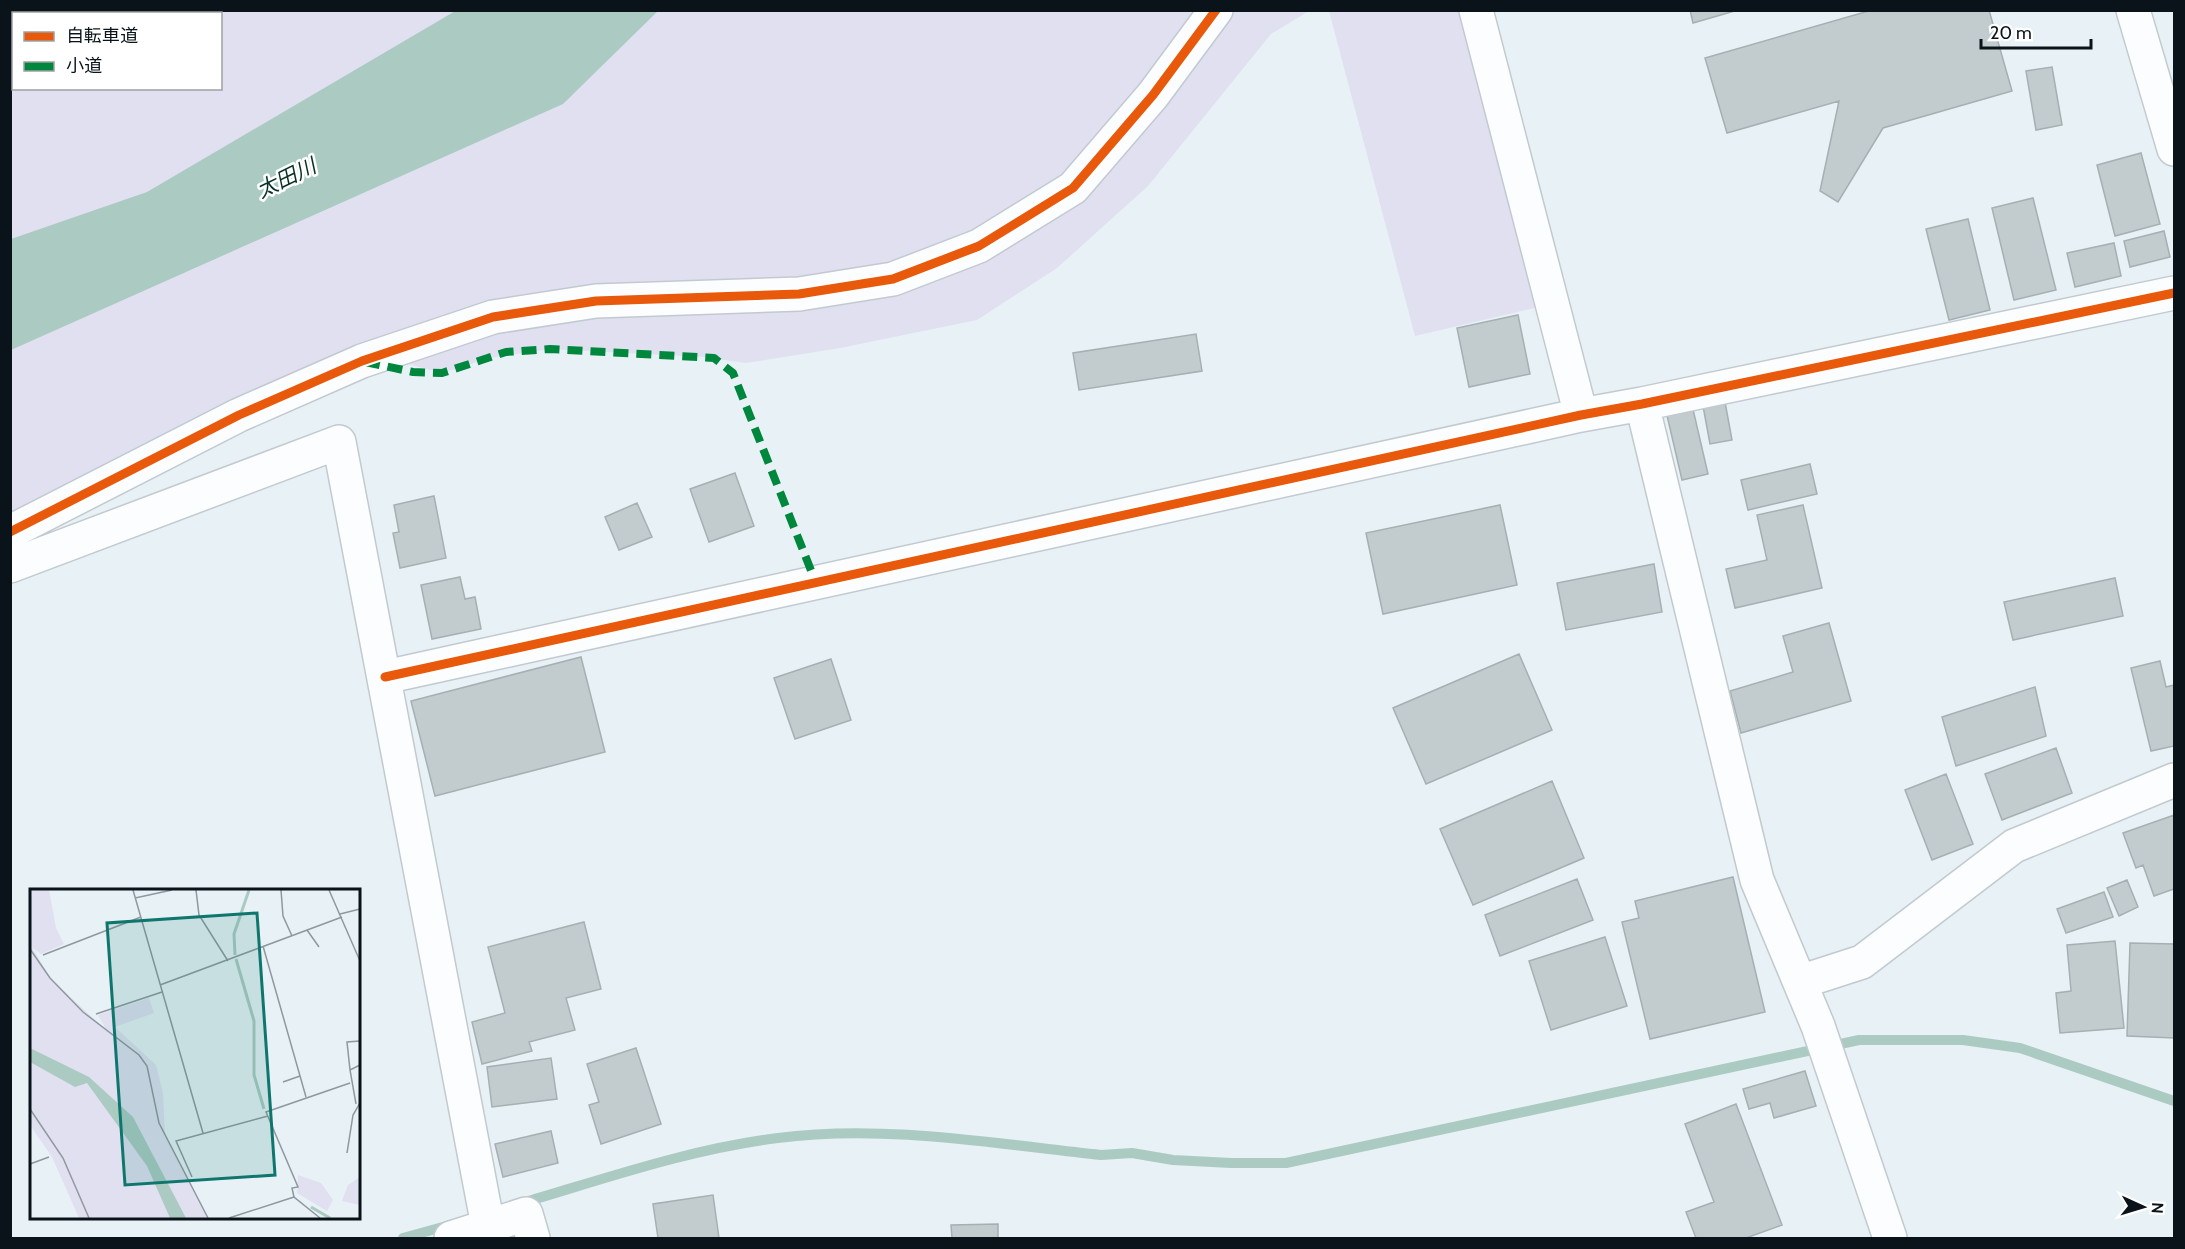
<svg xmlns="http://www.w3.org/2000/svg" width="2185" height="1249" font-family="Cabin,'Noto Sans JP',sans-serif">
<rect width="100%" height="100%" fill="#e8f1f6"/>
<path fill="#e0e0f0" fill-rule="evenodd" d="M11,11H1309L1271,34L1148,186L1057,268L977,320L840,348L746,363L703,357L550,349L489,358L442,373L393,360L11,523ZM14,14H220V88H14Z
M1329,11H1467L1543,306L1415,336Z"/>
<path fill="#abcbc2" d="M457,10L658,11L563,104L11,350V239L147,192Z"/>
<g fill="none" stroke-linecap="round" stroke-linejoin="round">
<path stroke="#abcbc2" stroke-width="10" d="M522,1203C607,1178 690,1149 778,1138C884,1124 996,1144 1101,1155L1132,1153L1173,1160L1231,1163H1286L1859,1040H1963L2020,1048L2174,1101
M403,1238L450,1225"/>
</g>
<path fill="#c2cccf" stroke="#a5b0b3" stroke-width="1.5" d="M1690,10H1738L1693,23Z
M1872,10H1989L2012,91L1883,128L1838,202L1820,191L1839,101L1727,133L1705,58Z
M2052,67L2062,125L2036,130L2026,71Z
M2141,153L2160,224L2115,236L2097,165Z
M2033,198L2056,290L2014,300L1992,208Z
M1968,219L1990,310L1949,320L1926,229Z
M2164,231L2170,257L2130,267L2124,241Z
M2114,243L2121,276L2075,287L2067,253Z
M1518,315L1530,374L1469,387L1457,328Z
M1196,334L1202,371L1079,390L1073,353Z
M1725,402L1732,440L1710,444L1703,406Z
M1692,405L1708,474L1682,480L1666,411Z
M1810,464L1817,494L1748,510L1741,480Z
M735,473L754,526L709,542L690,489Z
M434,496L446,558L400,568L393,533L399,532L394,505Z
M637,503L652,537L619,550L605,517Z
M1500,505L1517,585L1383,614L1366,533Z
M1803,505L1822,588L1735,608L1726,569L1767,560L1757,515Z
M1654,564L1662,612L1566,630L1557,583Z
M460,577L465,599L475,597L481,629L432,639L421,585Z
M2115,578L2123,616L2013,640L2004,602Z
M1829,623L1851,701L1741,733L1730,691L1793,672L1783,636Z
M1519,654L1552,730L1426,784L1393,708Z
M581,657L605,752L435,796L411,701Z
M831,659L851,720L795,739L774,678Z
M2160,661L2166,687L2174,685V746L2151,751L2131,668Z
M2035,687L2046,736L1956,766L1942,717Z
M2056,748L2072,793L2002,820L1985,774Z
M1946,774L1973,844L1932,860L1905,790Z
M1552,781L1584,858L1473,905L1440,829Z
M2174,815V889L2154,896L2143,865L2136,868L2123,833Z
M1733,877L1765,1012L1650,1039L1622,922L1639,918L1635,901Z
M1577,879L1593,920L1500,956L1485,915Z
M2127,880L2138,907L2119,916L2107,888Z
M2104,892L2113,917L2066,933L2057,909Z
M584,922L601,989L566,998L575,1030L529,1042L532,1051L482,1064L472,1022L505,1013L488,947Z
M1605,937L1627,1006L1551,1030L1529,961Z
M2115,941L2124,1028L2060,1033L2056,993L2071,991L2067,945Z
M2130,943L2174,944V1038L2127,1036Z
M636,1048L661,1124L601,1144L589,1105L599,1102L587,1064Z
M551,1058L557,1099L492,1107L487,1067Z
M1805,1071L1816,1106L1774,1118L1770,1103L1749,1109L1743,1089Z
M1736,1104L1782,1225L1746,1238H1696L1686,1212L1714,1202L1685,1124Z
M551,1131L558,1163L503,1177L495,1144Z
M713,1195L719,1238H658L653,1204Z
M998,1224V1238H952L951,1225Z"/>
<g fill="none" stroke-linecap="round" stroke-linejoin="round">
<g stroke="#c2cad0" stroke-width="36">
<path id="street" d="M1476,10L1581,415
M2133,10L2174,149
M1642,404L1757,880L1818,1026L1890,1238
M10,532L239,415L362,361L493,317L596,301L799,294L893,279L979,246L1073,188L1153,95L1216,10
M10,566L339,442L488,1226
M385,677L1581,415L1642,404L2174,293
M1800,982L1862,962L2014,846L2174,780
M451,1238L526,1214L533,1238"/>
</g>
<use href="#street" stroke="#fcfdfe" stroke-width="33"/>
<path stroke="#00873e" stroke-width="8" stroke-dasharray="15 8" stroke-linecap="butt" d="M365,362L413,372L442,373L506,352L550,349L714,358L733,373L816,583"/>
<g stroke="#fff" stroke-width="13">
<path id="cycleway" d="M10,532L239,415L362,361L493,317L596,301L799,294L893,279L979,246L1073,188L1153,95L1216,10
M385,677L1581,415L1642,404L2174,293"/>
</g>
<use href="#cycleway" stroke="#e8590c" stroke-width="9"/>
</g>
<g text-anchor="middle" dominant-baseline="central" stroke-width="5" stroke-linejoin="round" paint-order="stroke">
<g font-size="21" font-style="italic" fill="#0a3127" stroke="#fff">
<text transform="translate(286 178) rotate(-26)">太田川</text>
</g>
</g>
<g transform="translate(30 889)">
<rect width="330" height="330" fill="#e8f1f6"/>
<path d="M0,1H19L26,39L34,55L11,65L2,58L20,89L77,142L68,126L119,109L124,124L85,138L126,176L133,204L135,246L178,329H49L22,268L0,236ZM268,286L291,294L303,311L297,322L267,304ZM330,288V316L312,312L318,296Z" fill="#e0e0f0"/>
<path d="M0,159L59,188L103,228L156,329H140L117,277L57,194L45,198L0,173Z" fill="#abcbc2"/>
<path fill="none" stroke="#abcbc2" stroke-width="3" d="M205,66L204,45L219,1M206,70L224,132V186L234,220M281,318L300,329"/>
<path fill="none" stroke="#8f989e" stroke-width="1.5" d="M103,1L173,244M166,1L169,26L198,72M251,1L253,27L262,47M299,1L330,72M105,9L142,1M310,25L330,20M277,41L289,58M233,57L276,208M0,60L20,89L53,123L109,166L117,177L129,234L178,329M13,66L111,28M130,96L312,28M66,125L132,103M320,181L317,153L330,152M253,193L270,187M326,215L320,181L330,176M0,220L33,269L59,329M317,264L323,226L330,214M0,275L19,268M162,288L146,252L238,227M199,329L264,308M290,329L264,308L262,299L268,298L236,223L320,194"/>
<path fill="#0f766e" fill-opacity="0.15" stroke="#0f766e" stroke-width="3" d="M227,24L245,286L95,296L77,34Z"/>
<rect width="330" height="330" fill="none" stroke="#0a1319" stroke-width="3"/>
</g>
<rect width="2185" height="1249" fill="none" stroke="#0a1319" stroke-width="24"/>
<rect x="12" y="12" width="210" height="78" fill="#ffffff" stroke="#9da1a3" stroke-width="1.5"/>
<rect x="24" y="32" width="30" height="9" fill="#e8590c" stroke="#9da1a3" stroke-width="1.5"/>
<text x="66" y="42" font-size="18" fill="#0a1319">自転車道</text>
<rect x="24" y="62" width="30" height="9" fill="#00873e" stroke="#9da1a3" stroke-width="1.5"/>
<text x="66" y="72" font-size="18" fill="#0a1319">小道</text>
<g transform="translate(2143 1207) rotate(94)" stroke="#ffffff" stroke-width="4.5" paint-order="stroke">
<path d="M0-4.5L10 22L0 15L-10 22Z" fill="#0a1319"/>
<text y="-9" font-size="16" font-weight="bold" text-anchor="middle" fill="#0a1319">N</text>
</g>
<path d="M1981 39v9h110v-9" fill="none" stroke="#0a1319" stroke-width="3"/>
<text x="1990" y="39" font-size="18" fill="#0a1319" stroke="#ffffff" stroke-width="4.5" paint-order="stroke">20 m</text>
</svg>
